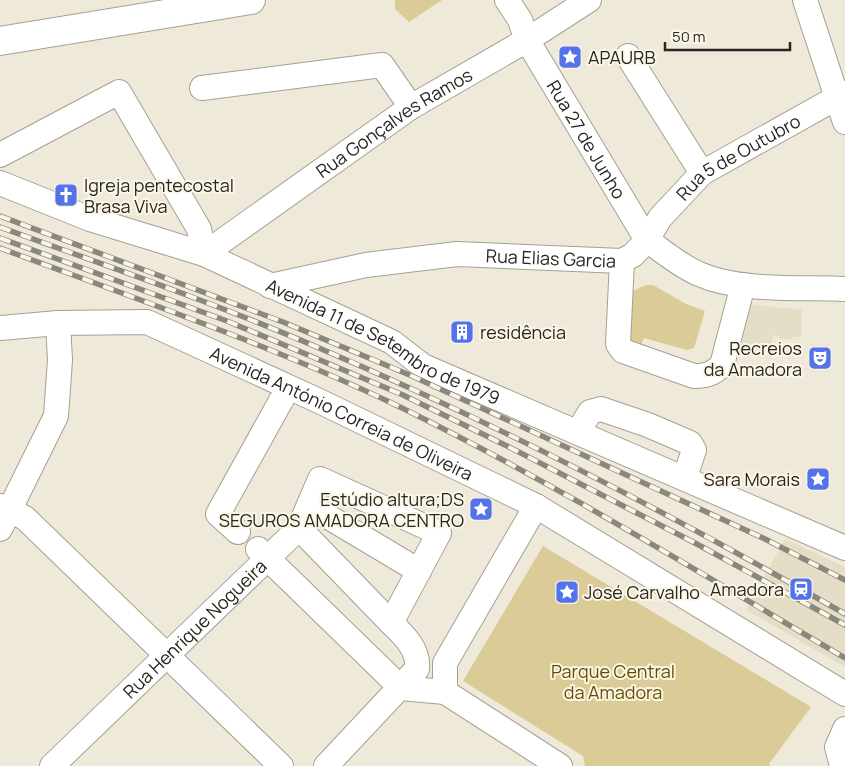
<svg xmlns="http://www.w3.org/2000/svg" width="845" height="766" font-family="Manrope,sans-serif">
<rect width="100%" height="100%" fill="#eee9d9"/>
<path fill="#e5dec7" d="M748,304L802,310L801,337H792L791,340L780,339L779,336L773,335L771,351L738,341Z
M785,539L845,567V667L746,610Z"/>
<path fill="#dbcb97" d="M395,0H442L409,22L395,9Z
M646,285H653L686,304L705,311L694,348L687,350L644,338L638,352L624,346L630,331L633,291Z
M543,546L811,707L769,764L770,766H585L583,756L463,681Z"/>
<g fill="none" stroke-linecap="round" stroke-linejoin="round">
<g stroke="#a5a192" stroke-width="26">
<g id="minor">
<path id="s1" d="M507,0L520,20L527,40L647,240C664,252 680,266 699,274C740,292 800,287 845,289"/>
<path d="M805,0L845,122"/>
<path d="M628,56L702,173"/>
<path d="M202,88L382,65L411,107"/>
<path id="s2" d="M0,155L119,92L199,229L204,254L411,107L527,40L589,0"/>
<path id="s3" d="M0,183L90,219L204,254L392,342L423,366L845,548"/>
<path d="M622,261L618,344L623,351L694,376C706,376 713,374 722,365L743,285"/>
<path id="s4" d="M270,286L366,265L457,254L622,261L633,255L647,240L660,218L702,173L845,93"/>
<path id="s5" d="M0,328L58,323L147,322L319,401L536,506L845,694"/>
<path d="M578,432L590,412L601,409L648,425L690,443L694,450L685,477"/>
<path d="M0,506L25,518L281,766"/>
<path d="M310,506L419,571"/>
<path d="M299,528L391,623"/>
<path d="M0,529L56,416L60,360L58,323"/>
<path d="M238,532L218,514L288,388"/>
<path d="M258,549L401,688L445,692L560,766"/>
<path d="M445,692V663L536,506"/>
<path id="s6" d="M52,766L299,528L320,479L439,533L391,623C405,636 419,650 417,669L326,766"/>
<path d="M842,766L837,747L845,729"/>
</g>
</g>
<g stroke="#a5a192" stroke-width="30">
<path id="major" d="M0,41L251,0"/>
</g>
<use href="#minor" stroke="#fff" stroke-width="24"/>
<use href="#major" stroke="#fff" stroke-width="28"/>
<g stroke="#8b877c" stroke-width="5.5">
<path id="rail" d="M0,216L283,322L412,376L765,539L845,580
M0,227C107,266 215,303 319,348C500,425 675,516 845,614
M0,238L227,321L403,395L507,446L695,543L845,625
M0,248C134,298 271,345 400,407C553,482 698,572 845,658"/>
</g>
<use href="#rail" stroke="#fbf6e6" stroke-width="4" stroke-dasharray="11" stroke-linecap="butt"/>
</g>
<defs>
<g id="sight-square" transform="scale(1.25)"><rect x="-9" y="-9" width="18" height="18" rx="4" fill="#5573e9" stroke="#fbf6e6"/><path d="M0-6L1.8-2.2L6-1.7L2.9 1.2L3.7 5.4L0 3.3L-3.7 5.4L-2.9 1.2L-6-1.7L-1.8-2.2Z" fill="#fff"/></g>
<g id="church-square" transform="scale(1.25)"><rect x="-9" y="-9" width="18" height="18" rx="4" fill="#5573e9" stroke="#fbf6e6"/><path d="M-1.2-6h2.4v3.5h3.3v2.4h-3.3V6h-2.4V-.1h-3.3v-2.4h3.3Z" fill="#fff"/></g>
<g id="building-square" transform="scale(1.25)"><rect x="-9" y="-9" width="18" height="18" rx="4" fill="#5573e9" stroke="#fbf6e6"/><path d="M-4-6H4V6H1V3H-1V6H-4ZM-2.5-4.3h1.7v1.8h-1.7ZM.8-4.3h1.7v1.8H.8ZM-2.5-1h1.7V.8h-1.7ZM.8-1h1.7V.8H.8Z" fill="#fff"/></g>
<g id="theatre-square" transform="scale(1.25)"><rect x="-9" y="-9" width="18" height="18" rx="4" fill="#5573e9" stroke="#fbf6e6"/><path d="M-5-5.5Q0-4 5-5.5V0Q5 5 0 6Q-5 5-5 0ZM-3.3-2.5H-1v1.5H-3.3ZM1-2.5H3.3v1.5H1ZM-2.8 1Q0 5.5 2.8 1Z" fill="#fff"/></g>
<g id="station-square" transform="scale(1.25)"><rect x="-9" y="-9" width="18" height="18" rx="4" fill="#5573e9" stroke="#fbf6e6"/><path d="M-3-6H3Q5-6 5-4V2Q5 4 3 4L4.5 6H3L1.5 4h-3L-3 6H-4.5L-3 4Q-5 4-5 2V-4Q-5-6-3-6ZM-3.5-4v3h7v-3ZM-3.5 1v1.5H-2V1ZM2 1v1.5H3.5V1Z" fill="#fff"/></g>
</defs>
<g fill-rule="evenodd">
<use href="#sight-square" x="570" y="57"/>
<use href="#church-square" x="66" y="195"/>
<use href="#building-square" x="462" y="332"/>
<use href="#theatre-square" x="820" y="358"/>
<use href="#sight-square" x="818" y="479"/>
<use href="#sight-square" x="481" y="509"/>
<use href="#station-square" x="801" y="589"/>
<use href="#sight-square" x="567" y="592"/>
</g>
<g text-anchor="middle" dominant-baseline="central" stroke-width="4" stroke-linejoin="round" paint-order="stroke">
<g font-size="18" fill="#282620" stroke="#fbf6e6" text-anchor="start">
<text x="588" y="57">APAURB</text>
<text x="84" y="185">Igreja pentecostal<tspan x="84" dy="21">Brasa Viva</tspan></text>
<text x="480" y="332">residência</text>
<text x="802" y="348" text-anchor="end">Recreios<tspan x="802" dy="21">da Amadora</tspan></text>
<text x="800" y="479" text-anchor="end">Sara Morais</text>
<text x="464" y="499" text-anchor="end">Estúdio altura;DS<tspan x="464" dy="21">SEGUROS AMADORA CENTRO</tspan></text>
<text x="784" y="589" text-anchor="end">Amadora</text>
<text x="584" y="592">José Carvalho</text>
</g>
<g font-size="18" fill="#282620" stroke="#fbf6e6">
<text stroke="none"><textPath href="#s2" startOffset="550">Rua Gonçalves Ramos</textPath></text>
<text stroke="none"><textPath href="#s1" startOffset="161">Rua 27 de Junho</textPath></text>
<text stroke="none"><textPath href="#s4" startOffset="514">Rua 5 de Outubro</textPath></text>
<text stroke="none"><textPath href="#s4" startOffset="284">Rua Elias Garcia</textPath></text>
<text stroke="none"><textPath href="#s3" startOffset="416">Avenida 11 de Setembro de 1979</textPath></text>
<text stroke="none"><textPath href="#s5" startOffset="362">Avenida António Correia de Oliveira</textPath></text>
<text stroke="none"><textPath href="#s6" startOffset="198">Rua Henrique Nogueira</textPath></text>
</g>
<g font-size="18" fill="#624f00" stroke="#fbf6e6">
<text x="613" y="671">Parque Central<tspan x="613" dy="21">da Amadora</tspan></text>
</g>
</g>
<path d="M665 42v8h125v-8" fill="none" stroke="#282620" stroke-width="2.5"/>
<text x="672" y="42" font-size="15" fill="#282620" stroke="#fbf6e6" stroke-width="4" paint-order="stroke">50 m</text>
</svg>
